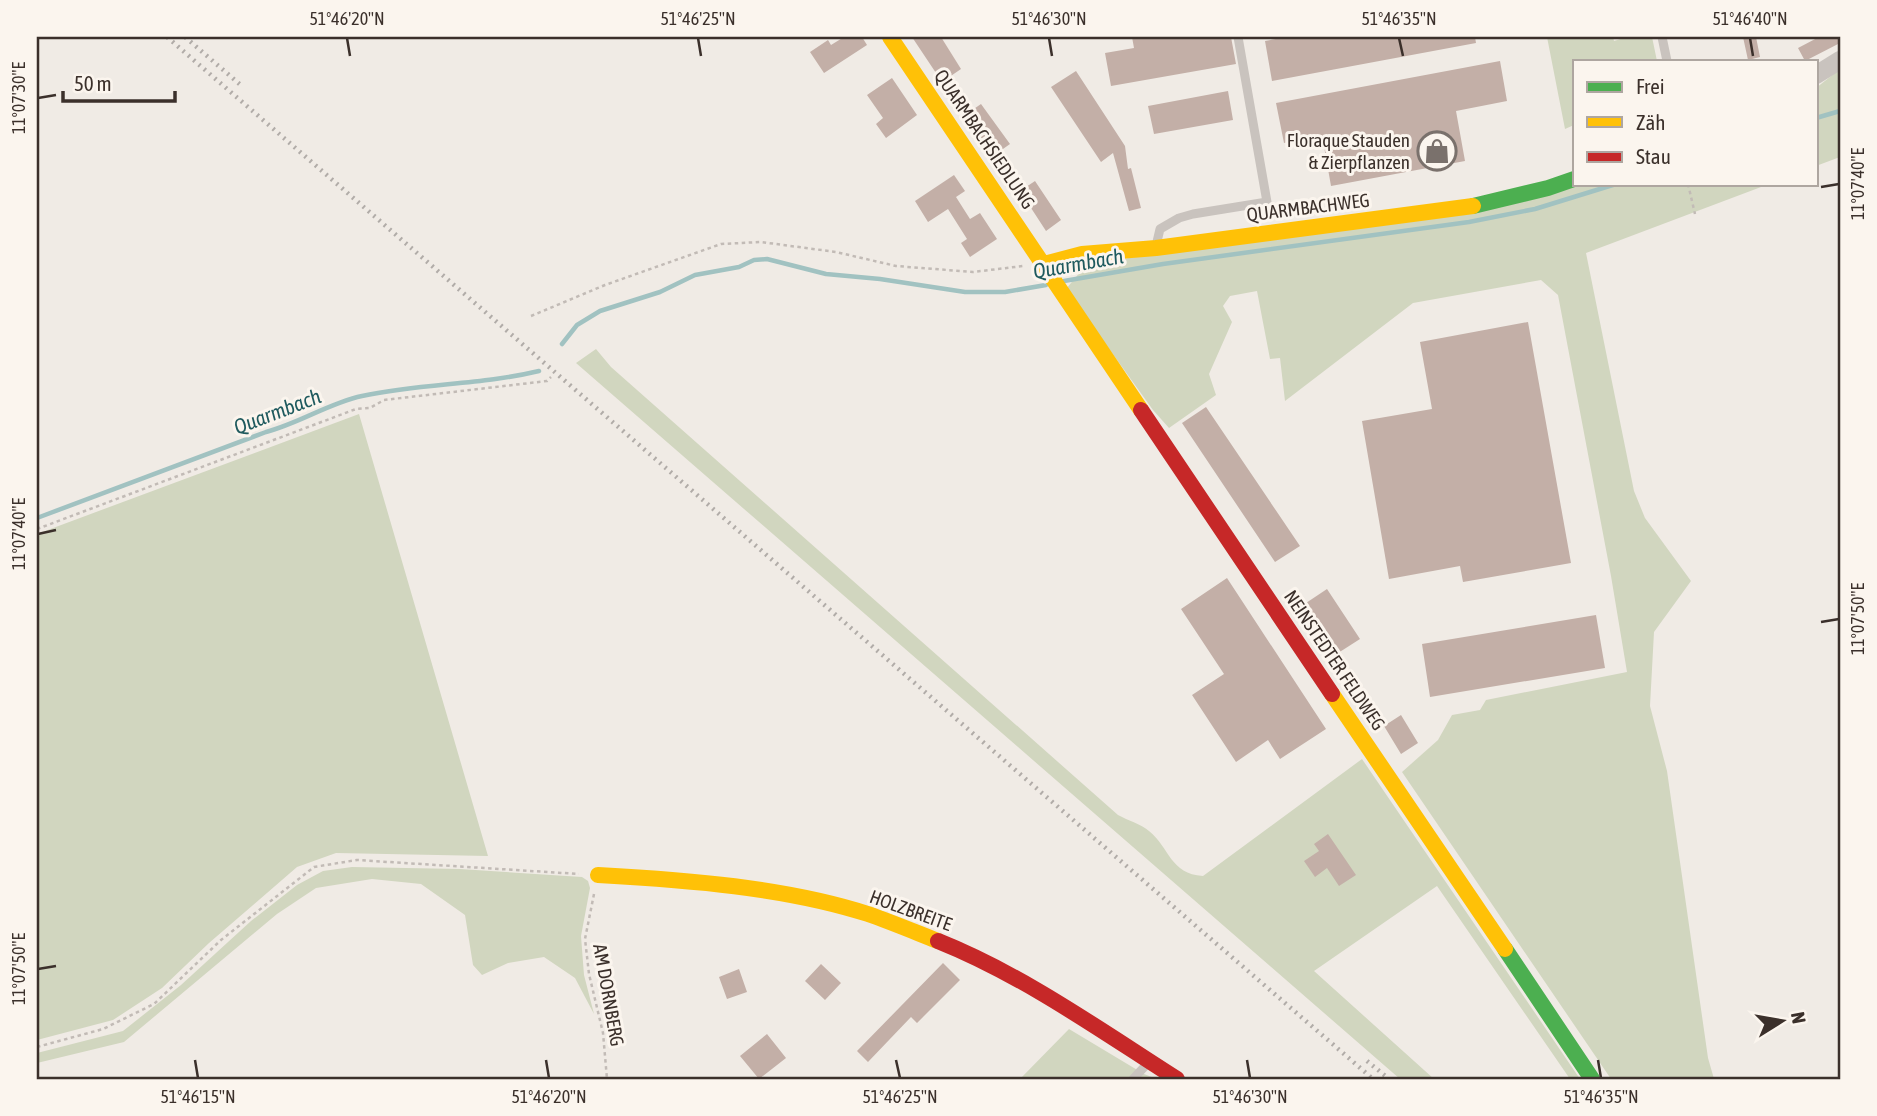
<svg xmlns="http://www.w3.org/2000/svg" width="1877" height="1116" font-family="'Asap Condensed',sans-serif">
<rect width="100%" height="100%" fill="#f0ebe5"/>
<path fill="#d1d6bf" d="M1547,37H1613L1614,41L1627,37H1652L1657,61H1574V125L1565,129Z
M1840,69V157L1816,166V88Z
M1581,184H1769L1586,253L1634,491L1645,518L1691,581L1654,632L1650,706L1667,771L1708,1058L1714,1079H1611L1402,772L1438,740L1452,715L1480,710L1486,700L1627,672L1611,576L1558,295L1541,280L1413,303L1285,401L1280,358L1270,359L1257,291L1230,296L1223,306L1232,322L1209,374L1216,395L1169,428L1153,410L1066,289L1086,265Z
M596,349L611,367L1118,815C1127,820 1141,824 1149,831C1170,848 1170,874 1203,876L1362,759L1580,1079H1570L1437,886L1314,971L1434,1079H1400L576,363Z
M359,414L488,856L336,853L297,867L209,943L162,988L113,1020L37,1040V534Z
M352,867L460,869L582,877L588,881L590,888L581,936L584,975L594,1014L575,978L544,957L508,963L482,975L473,965L465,915L421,884L372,879L316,888L277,914L124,1042L37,1063V1053L123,1031L181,985L251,921L297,885L323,871Z
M1069,1029L1144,1074L1157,1079H1020Z"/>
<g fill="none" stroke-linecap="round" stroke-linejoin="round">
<path stroke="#a1c2c1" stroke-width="4.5" d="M1816,118L1840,111
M1064,281L1163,264L1469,222L1535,209L1616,184
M562,344L577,325L600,311L660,292L695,275L739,267L754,260L767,259L826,274L880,279L965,292H1005L1046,285
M37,518L266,432C300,423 329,403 362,396C421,383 481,385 539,371"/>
</g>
<path fill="#c3afa7" d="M844,37H862L867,45L824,73L810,52L828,40L831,45Z
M912,37H941L961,69L942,82Z
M1132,37H1231L1236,64L1111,86L1105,53L1134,48Z
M1287,37H1475L1476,43L1272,81L1265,41Z
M1743,37H1756L1760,57L1748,60Z
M1819,37H1840V43L1805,61L1798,48Z
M1500,61L1507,101L1456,111L1465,161L1331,186L1322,135L1284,143L1276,103Z
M1076,71L1125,146L1128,169L1131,168L1141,208L1129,211L1113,153L1101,162L1051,87Z
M892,78L917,115L886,138L876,124L883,118L867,95Z
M1228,91L1233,120L1154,134L1148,106Z
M981,104L1010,144L993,156L965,115Z
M954,175L965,191L956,197L970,219L980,213L997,239L970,257L961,243L967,239L948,209L928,222L915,201Z
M1035,181L1061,220L1046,231L1020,191Z
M1528,322L1571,563L1463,582L1460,566L1389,579L1362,421L1432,409L1420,342Z
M1206,407L1300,546L1275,562L1182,423Z
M1227,578L1326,729L1280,759L1268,740L1236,762L1192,695L1224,674L1181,609Z
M1327,589L1360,639L1335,655L1303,605Z
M1596,615L1605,668L1430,697L1422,644Z
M1401,715L1418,743L1401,754L1384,726Z
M1328,834L1356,875L1339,886L1327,868L1315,877L1304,861L1319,851L1314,844Z
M943,963L960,980L917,1023L911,1017L868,1062L857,1051Z
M821,964L841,983L825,1000L805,981Z
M739,969L747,992L727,999L719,977Z
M767,1034L786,1058L759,1079L740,1056Z"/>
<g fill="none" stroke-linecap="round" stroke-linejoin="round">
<path stroke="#c2bbb6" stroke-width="2.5" stroke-dasharray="3.5 3.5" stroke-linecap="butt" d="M1688,184L1695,214
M531,316L605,285L721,244L761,242L836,252L896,266L973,272L1023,266
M37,529L356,409L370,408L384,400L547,381L551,377
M594,894L585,939L589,974L603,1033L607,1079
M37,1047L103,1029L154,1004L221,940L314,867L357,860L579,874"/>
<path stroke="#c9c3be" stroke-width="9" d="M1662,37L1667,61
M1156,246L1160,229L1179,218L1193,214L1267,202L1238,37
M1133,1079L1148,1063"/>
<path stroke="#c9c3be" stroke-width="18" d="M1816,75L1840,60"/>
<path stroke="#4caf50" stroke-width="16" d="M1473,206L1548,188L1574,179
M1505,949L1592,1079"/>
<path stroke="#ffc107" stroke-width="16" d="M890,37L1141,410
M1044,264L1082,254L1156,248L1473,206
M1332,694L1505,949
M598,875C686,880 784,887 868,914C891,922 915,932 938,941"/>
<path stroke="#c62828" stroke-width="16" d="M1141,410L1332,694
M938,941C1023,975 1100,1030 1177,1079"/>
<path stroke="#b1aca8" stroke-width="4.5" stroke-dasharray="2 5" stroke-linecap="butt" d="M167,37L1373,1079
M185,37L243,87
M1367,1061L1389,1079"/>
</g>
<path fill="none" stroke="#3b302b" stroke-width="2.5" d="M347,38L350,56M698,38L701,56M1049,38L1052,56M1399,38L1403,56M1750,38L1753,56M38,98L56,95M1821,187L1839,184M38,534L56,530M1821,622L1839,619M38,969L56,966M195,1060L198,1078M546,1060L549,1078M896,1060L900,1078M1247,1060L1250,1078M1598,1060L1601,1078"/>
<defs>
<g id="shop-ring" transform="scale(2.0125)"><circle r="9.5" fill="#fbf5ee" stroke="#7a716c" stroke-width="1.5"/><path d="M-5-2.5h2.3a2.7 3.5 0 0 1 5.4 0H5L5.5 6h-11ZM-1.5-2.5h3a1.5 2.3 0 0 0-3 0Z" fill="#7a716c"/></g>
</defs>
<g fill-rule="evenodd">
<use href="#shop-ring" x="1437" y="151"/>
</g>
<g text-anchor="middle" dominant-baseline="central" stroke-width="6" stroke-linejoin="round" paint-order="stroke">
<g font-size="19" fill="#3b302b" stroke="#fbf5ee">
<text transform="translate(985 139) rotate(56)">QUARMBACHSIEDLUNG</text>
<text transform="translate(1308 207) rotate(-7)">QUARMBACHWEG</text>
<text transform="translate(1335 660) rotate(56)">NEINSTEDTER FELDWEG</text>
<text transform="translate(911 910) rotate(20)">HOLZBREITE</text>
<text transform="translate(609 995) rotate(80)">AM DORNBERG</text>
</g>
<g font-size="19" fill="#3b302b" stroke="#fbf5ee" text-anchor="end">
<text x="1410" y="140">Floraque Stauden<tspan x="1410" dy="22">&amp; Zierpflanzen</tspan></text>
</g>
<g font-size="21" font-style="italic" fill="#1f5a5e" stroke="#fbf5ee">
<text transform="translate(1078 263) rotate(-10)">Quarmbach</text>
<text transform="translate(277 411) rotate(-21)">Quarmbach</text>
</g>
</g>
<rect width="1877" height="1116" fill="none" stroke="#fbf5ee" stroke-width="77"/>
<rect x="1573" y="60" width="245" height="126" fill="#fbf5ee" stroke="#aea6a0" stroke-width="2"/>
<rect x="1587" y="82" width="35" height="10" fill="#4caf50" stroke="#aea6a0" stroke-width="2"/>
<text x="1636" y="94" font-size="21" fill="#3b302b">Frei</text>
<rect x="1587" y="117" width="35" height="10" fill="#ffc107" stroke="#aea6a0" stroke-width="2"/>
<text x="1636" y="130" font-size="21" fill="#3b302b">Zäh</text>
<rect x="1587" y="152" width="35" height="10" fill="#c62828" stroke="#aea6a0" stroke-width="2"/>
<text x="1636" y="164" font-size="21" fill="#3b302b">Stau</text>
<g transform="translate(1782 1021) rotate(79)" stroke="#fbf5ee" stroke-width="5" paint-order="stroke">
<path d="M0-5L12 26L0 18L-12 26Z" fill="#3b302b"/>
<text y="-10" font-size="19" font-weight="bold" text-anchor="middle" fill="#3b302b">N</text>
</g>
<path d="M63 91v10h112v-10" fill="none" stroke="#3b302b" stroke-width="3.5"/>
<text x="74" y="91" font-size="21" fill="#3b302b" stroke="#fbf5ee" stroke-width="5" paint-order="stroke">50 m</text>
<rect x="38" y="38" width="1801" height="1040" fill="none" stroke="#3b302b" stroke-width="2.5"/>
<g font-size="18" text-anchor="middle" fill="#3b302b">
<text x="347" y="25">51°46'20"N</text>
<text x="698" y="25">51°46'25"N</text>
<text x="1049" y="25">51°46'30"N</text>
<text x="1399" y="25">51°46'35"N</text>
<text x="1750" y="25">51°46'40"N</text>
<text transform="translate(19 98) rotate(-90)" y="6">11°07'30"E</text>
<text transform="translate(1858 184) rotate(-90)" y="6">11°07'40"E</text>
<text transform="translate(19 534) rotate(-90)" y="6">11°07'40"E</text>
<text transform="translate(1858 619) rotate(-90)" y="6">11°07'50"E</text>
<text transform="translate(19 969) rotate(-90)" y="6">11°07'50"E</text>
<text x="198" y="1103">51°46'15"N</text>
<text x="549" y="1103">51°46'20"N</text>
<text x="900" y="1103">51°46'25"N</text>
<text x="1250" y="1103">51°46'30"N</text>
<text x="1601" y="1103">51°46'35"N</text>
</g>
</svg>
